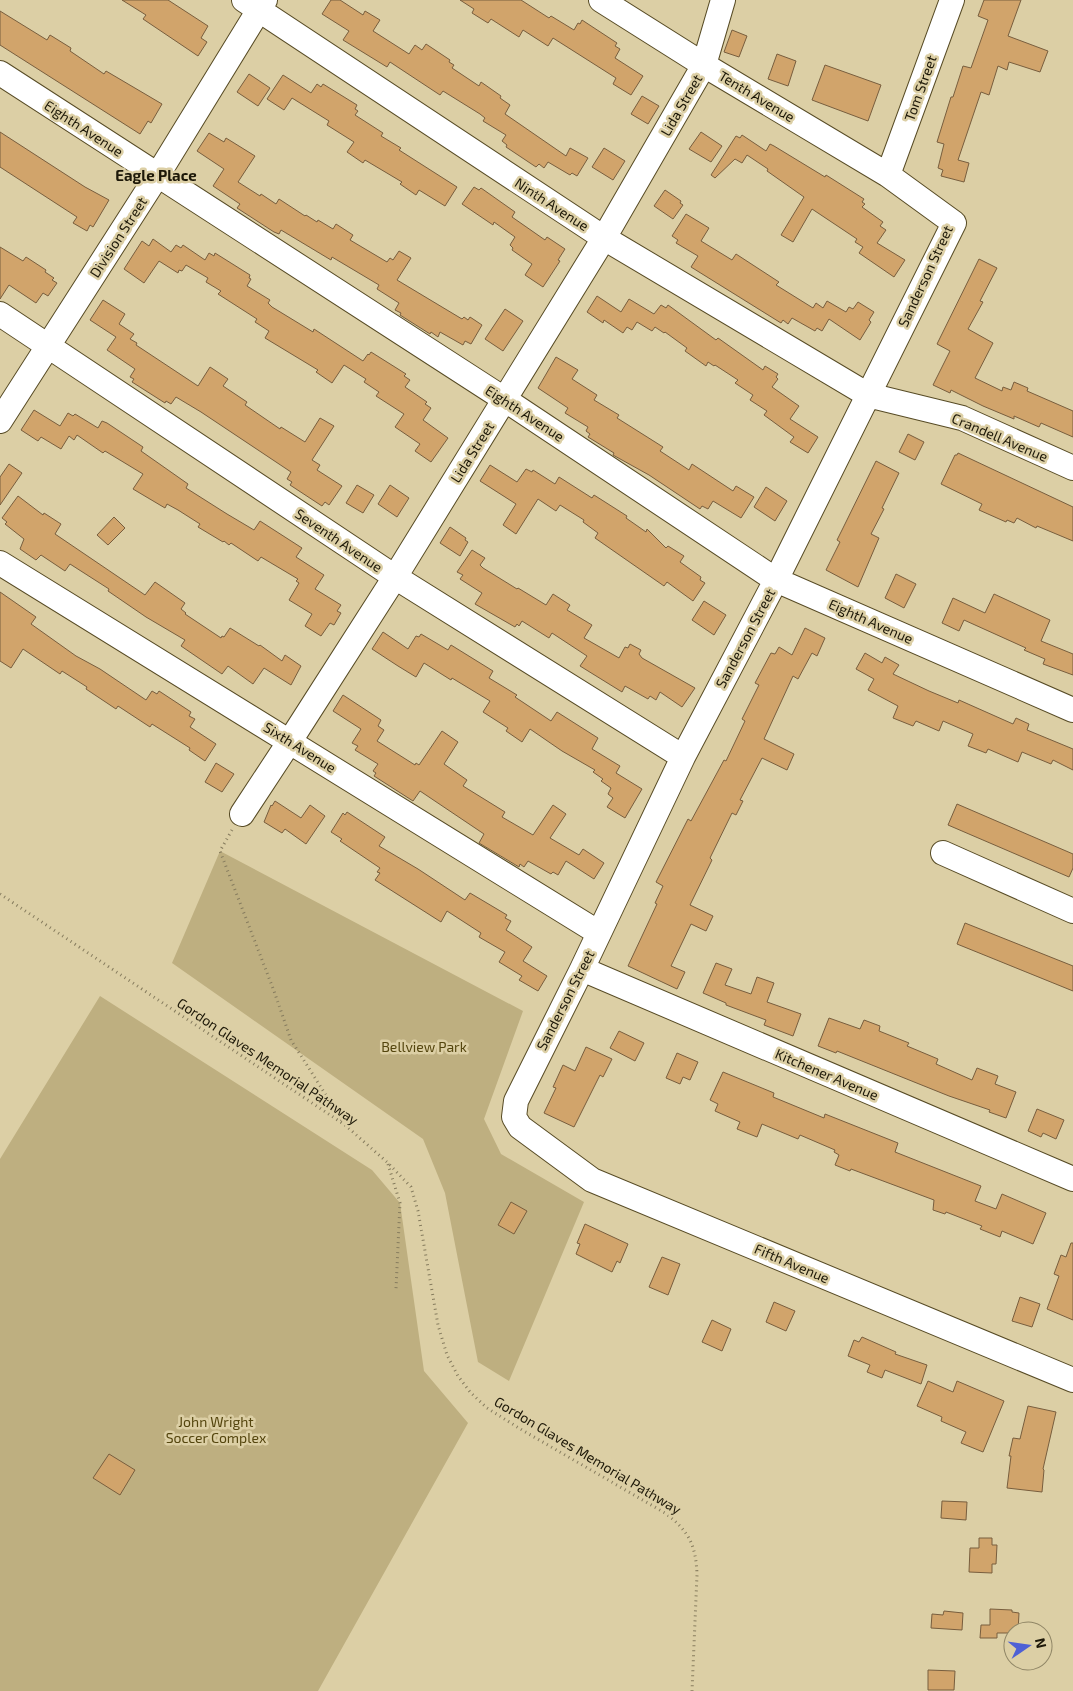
<svg xmlns="http://www.w3.org/2000/svg" width="1073" height="1691" font-family="'Exo 2',sans-serif">
<rect width="100%" height="100%" fill="#dccfa5"/>
<path fill="#beaf80" d="M220,851L523,1011L484,1119L501,1154L584,1202L509,1381L478,1362L445,1193L423,1139L172,963Z
M100,996L372,1170L400,1203L424,1371L468,1423L318,1691H0V1159Z"/>
<path fill="#d1a46b" stroke="#785e3e" d="M122,0H168L208,26L201,38L207,42L198,56L143,19L146,15Z
M331,0H340L363,15L365,11L380,20L373,31L409,54L415,45L422,50L426,44L450,60L449,62L454,65L452,68L479,86L481,82L501,96L500,98L510,105L505,114L566,156L570,148L588,158L577,176L572,173L570,175L548,162L544,168L539,164L536,167L506,147L507,145L502,141L506,135L483,121L485,118L480,114L443,91L440,95L390,62L387,67L343,40L349,31L322,14Z
M460,0H521L549,18L551,16L574,30L578,23L580,24L582,20L617,43L615,46L620,49L615,58L643,76L631,95L613,84L616,78L553,38L548,46L523,30L519,37L491,19L488,23L472,13L474,9Z
M984,0H1021L1008,36L1048,51L1040,72L1009,62L1007,70L998,66L989,95L981,92L958,160L969,163L964,182L941,176L943,170L938,168L944,144L937,142L951,97H953L963,66L971,68L988,20L978,16Z
M0,11L47,40L50,35L71,48L70,51L104,74L106,71L162,104L151,123L148,121L140,134L0,45Z
M732,30L747,36L739,57L724,52Z
M777,54L796,61L788,86L768,79Z
M825,65L881,85L868,121L812,100Z
M249,74L270,88L258,106L237,92Z
M283,75L311,93L317,84L321,87L323,84L357,105L355,109L358,111L355,115L383,133L381,136L401,148L399,150L457,187L445,206L419,190L416,195L400,184L402,182L365,160L363,163L347,152L354,142L327,125L329,121L292,98L284,110L267,99Z
M642,96L659,106L648,124L631,114Z
M0,132L85,187L109,200L93,227L90,225L87,231L73,223L77,217L0,167Z
M701,132L722,146L711,162L689,149Z
M209,133L224,142L226,138L255,156L238,182L260,196L261,194L276,204L279,199L305,216L306,215L317,222L318,220L333,229L336,224L353,235L350,240L387,262L390,258L393,260L399,251L411,258L397,280L462,319L464,317L468,320L470,317L482,325L471,344L465,341L463,345L440,332L438,337L431,332L430,334L400,315L401,313L395,310L399,303L377,289L379,285L374,282L332,257L331,260L281,230L279,234L274,232L237,208L240,204L213,186L224,169L197,151Z
M742,135L766,151L770,144L774,146L825,177L826,175L864,199L862,202L865,204L862,207L883,222L880,226L886,230L877,243L905,260L894,277L859,253L863,247L855,242L857,239L812,209L793,242L781,235L804,197L767,171L768,169L747,155L742,163L735,159L715,178L711,175L736,136L740,138Z
M604,148L625,161L613,180L592,167Z
M474,187L479,190L481,188L515,212L512,217L545,240L547,237L565,249L558,260L560,261L543,287L525,275L532,264L512,250L513,248L510,245L515,237L494,222L493,225L462,204Z
M665,190L681,201L680,203L683,205L673,219L654,206Z
M686,214L709,228L701,241L732,260L736,254L779,282L776,285L813,308L816,303L823,308L827,301L846,312L849,307L853,309L858,302L874,312L869,320L871,322L860,340L829,319L822,331L817,328L815,331L792,318L788,324L783,320L781,323L691,267L698,256L676,243L678,240L672,236Z
M153,239L171,252L176,245L181,248L183,245L205,260L209,253L214,256L215,253L250,275L249,278L251,279L247,286L270,300L268,303L272,307L313,332L314,329L363,361L368,354L369,355L371,352L406,374L404,376L410,380L405,387L427,402L425,404L431,408L423,420L448,438L431,462L415,451L420,444L395,427L404,414L376,396L379,392L364,382L366,379L344,365L332,383L316,372L318,370L265,338L269,331L255,322L257,319L218,294L221,291L206,282L208,278L186,265L182,271L179,270L178,273L159,261L144,283L124,269L142,241L149,246Z
M0,247L23,261L26,257L46,270L45,272L54,278L52,280L57,283L48,296L43,293L36,303L9,285L0,299Z
M979,259L997,268L980,301L983,302L968,329L993,343L975,378L1002,391L1003,387L1011,390L1014,382L1028,388L1027,391L1073,411V437L1041,423L1039,427L1014,416V419L983,406L951,390L950,393L933,385L950,351L937,344Z
M597,296L621,312L629,299L654,314L661,305L666,308L668,305L716,340L718,338L763,370L765,366L778,374L776,377L778,379L772,387L799,406L790,419L818,437L808,453L790,442L794,437L764,415L767,411L750,400L753,395L735,383L738,380L715,365L714,366L708,362L706,366L685,351L687,348L665,332L664,333L655,327L652,331L637,322L632,330L627,327L623,333L604,320L603,323L587,312Z
M103,300L125,314L119,324L134,334L130,339L137,343L136,345L198,386L210,367L228,379L223,386L247,402L245,405L280,429L281,427L305,442L320,418L334,426L312,460L320,465L317,470L342,486L329,505L325,502L322,506L290,485L292,482L287,479L291,472L201,412L176,397L171,404L166,401L165,403L132,382L134,379L130,377L135,369L107,350L116,337L90,320Z
M505,309L523,321L503,351L485,339Z
M556,357L578,370L572,379L597,395L594,400L619,415L617,418L663,447L660,451L689,470L692,464L733,491L736,486L754,497L741,518L713,501L708,509L702,506L700,509L649,475L613,455L614,453L588,437L590,434L586,431L588,427L565,413L568,408L538,388Z
M34,410L60,426L68,413L73,416L75,414L98,428L102,421L107,423L143,447L141,451L188,484L186,488L227,514L254,530L260,521L302,548L296,557L324,575L315,589L341,605L337,611L341,613L334,625L330,623L321,636L305,626L312,614L289,600L299,583L296,581L298,579L261,557L258,561L231,543L229,545L224,541L223,542L198,527L200,524L178,510L167,504L165,508L133,489L143,474L105,451L103,453L77,435L74,440L69,436L61,449L41,437L38,441L21,430Z
M908,434L924,442L915,460L899,452Z
M958,453L1073,507V541L1037,526L1036,528L1017,518L1014,523L1007,520L1006,522L979,510L982,504L941,484L955,455H957Z
M876,461L899,473L882,508L884,509L871,534L879,538L858,587L826,570L840,542L837,540L843,528Z
M9,464L22,473L0,505V477Z
M490,465L517,482L526,469L532,472L533,470L555,484L559,477L592,498L594,495L627,516L626,518L646,532L647,529L666,548L668,546L684,556L680,562L701,577L700,580L705,583L693,601L667,582L664,586L595,538L598,533L583,522L584,520L560,505L556,511L538,499L516,534L503,525L516,504L480,481Z
M357,485L374,495L363,513L346,503Z
M390,485L409,498L397,517L378,504Z
M766,487L787,501L775,521L754,507Z
M18,496L43,515L44,513L61,524L55,534L145,595L155,582L185,603L181,609L186,613L185,614L221,638L222,636L224,637L230,628L259,646L260,645L282,661L285,655L301,666L291,685L264,668L253,684L228,666L222,674L181,646L185,640L146,617L108,591L109,589L70,564L65,571L41,555L36,560L20,549L24,539L5,524L7,522L2,518Z
M114,517L125,528L108,545L97,535Z
M450,527L466,538L465,540L468,542L460,556L440,543Z
M472,550L485,558L480,565L483,568L517,589L518,588L546,605L553,594L570,605L567,610L592,625L584,638L619,658L625,647L628,648L630,644L641,650L639,654L642,658L695,688L682,707L660,692L656,700L650,696L648,699L625,686L622,692L580,666L587,656L552,633L549,638L522,621L519,626L517,624L515,627L475,604L482,593L460,579L463,575L457,572Z
M896,574L916,584L904,608L885,598Z
M0,592L36,617L31,624L76,656L100,669L146,700L152,691L157,694L159,691L191,712L189,716L195,719L190,727L216,744L205,761L189,750L190,748L152,724L150,727L118,706L116,709L86,689L87,687L62,671L60,674L23,649L11,668L0,661Z
M994,594L1050,620L1041,641L1073,654V675L1043,664L1045,659L1024,650L1026,648L964,620L959,631L942,623L953,598L985,613Z
M704,601L726,615L714,635L692,620Z
M805,628L825,638L817,656L812,653L798,679L793,676L764,739L794,754L787,770L762,758L740,800L743,801L736,815L732,813L710,858L712,860L690,905L713,916L706,931L691,924L671,966L685,972L677,989L628,966L657,904L655,903L663,886L656,882L688,819L691,821L724,760L726,761L745,721L742,719L759,685L755,683L771,653L775,654L779,647L792,655Z
M383,632L408,649L416,636L419,637L421,634L448,650L451,645L493,671L489,678L517,695L515,697L551,721L557,712L598,738L592,749L620,766L616,773L642,789L625,818L607,807L613,798L608,794L611,788L601,781L603,779L593,772L595,770L562,751L530,729L522,742L506,731L508,728L483,712L490,701L452,678L451,680L424,663L416,677L398,666L372,649Z
M865,653L882,663L885,657L899,665L893,674L929,691L958,703L959,700L1013,724L1016,718L1029,724L1027,730L1073,749V770L1053,760L1051,764L1022,752L1018,762L988,749L986,753L968,746L973,734L943,721L939,731L916,721L913,726L893,718L898,706L868,690L874,679L856,669Z
M343,695L381,720L378,726L384,730L377,741L415,765L416,763L419,765L442,731L458,742L444,764L467,780L463,786L505,812L502,817L533,835L553,805L566,814L550,838L579,855L583,849L604,863L594,879L566,861L558,875L553,872L551,874L528,861L524,867L520,864L519,867L479,843L484,834L420,791L413,801L374,776L376,773L373,771L378,764L355,750L358,746L352,743L361,729L333,711Z
M216,763L234,774L222,792L205,782Z
M275,801L301,818L310,805L325,816L306,844L285,829L282,833L264,822L271,805L272,806Z
M957,804L1073,854V868L1069,877L948,825Z
M347,812L385,837L379,846L418,869L465,900L470,893L507,915L505,918L511,921L506,930L532,947L523,961L547,976L538,991L519,980L522,976L499,962L505,952L479,937L481,933L447,911L441,922L375,880L380,873L377,872L380,868L340,841L342,839L331,832L343,813L345,815Z
M965,923L1073,966V991L957,944Z
M716,963L732,969L725,985L751,994L757,977L774,983L767,1002L801,1014L793,1036L764,1025L766,1020L726,1005V1003L703,993Z
M829,1018L860,1029L864,1020L880,1026L879,1031L909,1043L907,1046L938,1059L936,1064L972,1080L977,1068L998,1076L995,1084L1016,1092L1006,1118L989,1112L990,1110L949,1096L837,1051L836,1053L818,1046Z
M619,1031L644,1043L635,1061L610,1048Z
M586,1047L612,1059L603,1077L600,1075L574,1127L544,1113L556,1088L553,1087L563,1065L575,1071Z
M677,1053L698,1062L690,1080L683,1077L680,1084L666,1078Z
M723,1072L774,1093L773,1097L824,1118L825,1114L898,1143L895,1152L981,1186L975,1201L996,1209L1002,1194L1046,1213L1033,1244L1002,1231L1000,1237L980,1229L982,1226L946,1212L945,1214L933,1210L934,1200L851,1169L850,1171L835,1165L839,1155L834,1152L835,1150L800,1135L798,1139L762,1124L757,1137L737,1129L740,1122L715,1111L718,1104L710,1100Z
M1037,1109L1064,1120L1056,1139L1043,1133L1041,1137L1028,1131Z
M511,1202L527,1211L514,1234L498,1225Z
M585,1224L628,1244L620,1263L617,1261L612,1272L576,1254L580,1244L577,1243Z
M1071,1243H1073V1320L1047,1309L1059,1276L1054,1274L1061,1255L1066,1257Z
M662,1257L680,1264L668,1295L649,1287Z
M1020,1297L1040,1304L1032,1327L1012,1321Z
M774,1302L795,1311L786,1331L766,1322Z
M712,1320L731,1329L722,1351L702,1342Z
M862,1337L896,1352L895,1354L927,1365L921,1384L885,1370L882,1378L867,1372L870,1365L848,1356L854,1340L859,1342Z
M928,1381L953,1392L957,1381L1004,1401L983,1452L961,1443L966,1432L941,1421L942,1417L917,1406Z
M1028,1406L1056,1412L1043,1469L1044,1470L1042,1492L1007,1488L1011,1456H1009L1013,1438L1020,1439Z
M109,1454L135,1470L120,1495L93,1478Z
M942,1501L967,1502L966,1520L941,1518Z
M979,1538H992V1545H997L996,1564H992V1573L969,1572L970,1548H979Z
M990,1609L1012,1610V1612L1019,1613L1018,1631H1013V1633H997V1638H980L981,1625H990Z
M944,1611L963,1613L962,1630L931,1628L932,1614L943,1615Z
M928,1670L955,1671L954,1690H928Z"/>
<g fill="none" stroke-linecap="round" stroke-linejoin="round">
<g stroke="#574b25" stroke-width="26">
<path id="minor" d="M244,0L604,238L868,395L962,418L1073,468
M601,0L704,65L888,175L954,223L776,580L683,757L582,969L516,1101L514,1117L520,1127L592,1180L1073,1380
M0,73L504,399L776,580L1073,710
M888,175L952,0
M0,314L395,577L683,757
M0,421L157,176L265,0
M0,563L599,933
M242,814L290,741L395,577L604,238L704,65L723,0
M943,853L1073,911
M582,969L1073,1179"/>
</g>
<path stroke="#867c5e" stroke-width="3" stroke-dasharray="1 4" stroke-linecap="butt" d="M232,830L220,851L274,991L291,1040L343,1122
M0,894L345,1125L388,1163L411,1187L418,1211L438,1325L447,1355L458,1376L470,1392L487,1408L522,1430L665,1513C689,1531 696,1545 697,1575L692,1691
M388,1164L400,1203L396,1289"/>
<use href="#minor" stroke="#fff" stroke-width="24"/>
</g>
<g text-anchor="middle" dominant-baseline="central" stroke-width="5" stroke-linejoin="round" paint-order="stroke">
<g font-size="14" fill="#1d1808" stroke="#dccfa5">
<text transform="translate(920 88) rotate(-70)">Tom Street</text>
<text transform="translate(757 96) rotate(31)">Tenth Avenue</text>
<text transform="translate(681 105) rotate(-60)">Lida Street</text>
<text transform="translate(84 128) rotate(33)">Eighth Avenue</text>
<text transform="translate(552 204) rotate(33)">Ninth Avenue</text>
<text transform="translate(118 237) rotate(-57)">Division Street</text>
<text transform="translate(925 276) rotate(-65)">Sanderson Street</text>
<text transform="translate(525 413) rotate(33)">Eighth Avenue</text>
<text transform="translate(1000 437) rotate(23)">Crandell Avenue</text>
<text transform="translate(472 452) rotate(-58)">Lida Street</text>
<text transform="translate(339 540) rotate(34)">Seventh Avenue</text>
<text transform="translate(871 621) rotate(24)">Eighth Avenue</text>
<text transform="translate(745 638) rotate(-62)">Sanderson Street</text>
<text transform="translate(300 747) rotate(32)">Sixth Avenue</text>
<text transform="translate(565 1000) rotate(-63)">Sanderson Street</text>
<text transform="translate(268 1061) rotate(34)">Gordon Glaves Memorial Pathway</text>
<text transform="translate(827 1074) rotate(23)">Kitchener Avenue</text>
<text transform="translate(792 1263) rotate(23)">Fifth Avenue</text>
<text transform="translate(588 1455) rotate(31)">Gordon Glaves Memorial Pathway</text>
</g>
<g font-size="14" fill="#54450e" stroke="#dccfa5">
<text x="424" y="1046">Bellview Park</text>
<text x="216" y="1421">John Wright<tspan x="216" dy="16">Soccer Complex</tspan></text>
</g>
<g font-size="15" font-weight="bold" fill="#1d1808" stroke="#dccfa5">
<text x="156" y="175">Eagle Place</text>
</g>
</g>
<g transform="translate(1028 1646) rotate(77)"><circle r="24" fill="#dccfa5" stroke="#908666"/>
<path d="M0-4L9 19L0 12L-9 19Z" fill="#4e60d5"/>
<text y="-8" font-size="14" font-weight="bold" text-anchor="middle" fill="#1d1808">N</text>
</g>
</svg>
